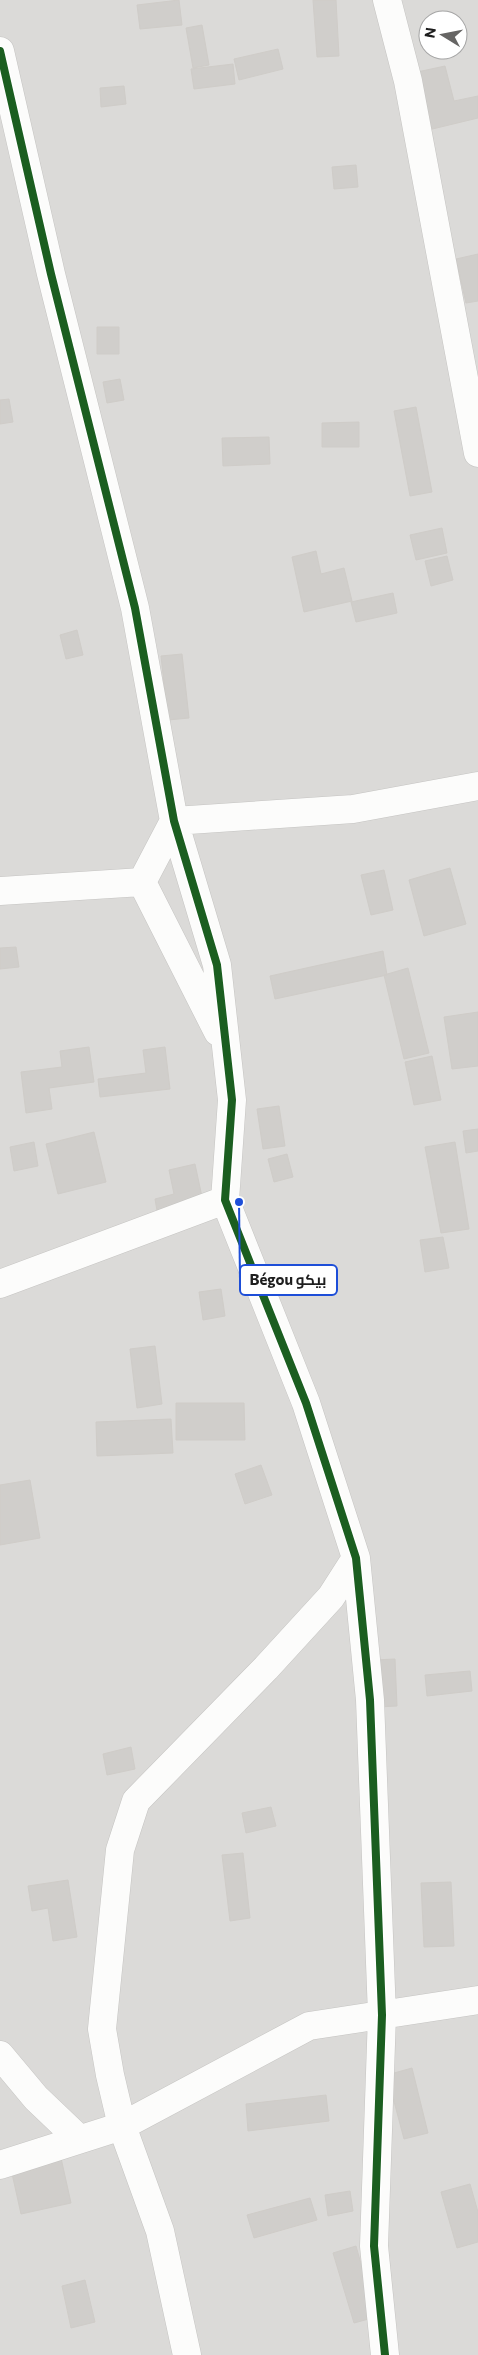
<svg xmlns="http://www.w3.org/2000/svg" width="478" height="2355" font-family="Commissioner,Cairo,sans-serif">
<rect width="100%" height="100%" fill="#eceae6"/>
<path fill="#dbdad8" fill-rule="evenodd" d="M0,0H478V2355H0ZM428,20H458V50H428Z"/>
<path fill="#d0cecb" stroke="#cfccc8" d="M179,0L182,25L140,29L137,5Z
M313,0H336L339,56L317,57Z
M202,25L209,65L193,68L186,28Z
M278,49L283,69L239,80L234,59Z
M233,64L235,84L194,89L191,69Z
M445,66L454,101L478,96V118L420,132L408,74Z
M124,86L126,104L101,107L100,88Z
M356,165L358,187L334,189L332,167Z
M478,254V301L466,303L456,259Z
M97,327H119V354H97Z
M120,379L124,400L107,403L103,382Z
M9,399L13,422L0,424V400Z
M416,407L432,492L410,496L394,411Z
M359,422V447H322V423Z
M269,437L270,464L223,466L222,438Z
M442,528L447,553L416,560L410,535Z
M316,551L321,574L344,568L352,601L304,612L292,557Z
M447,556L453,580L431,586L425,561Z
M393,593L397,613L356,622L351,602Z
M77,630L83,655L66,659L60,635Z
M182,654L189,718L168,720L161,656Z
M450,868L466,924L424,936L409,880Z
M384,870L393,910L371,915L361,875Z
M16,947L19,967L0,969V948Z
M383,951L387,975L275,999L270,976Z
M408,968L429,1053L404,1059L384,975Z
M478,1012V1066L452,1069L444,1017Z
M89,1047L94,1082L49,1088L52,1109L26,1113L21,1072L62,1067L60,1051Z
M165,1047L170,1089L100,1097L98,1079L146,1073L143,1050Z
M432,1056L441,1100L414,1105L405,1062Z
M279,1106L285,1146L263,1149L257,1109Z
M478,1129V1151L466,1153L463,1131Z
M94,1132L106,1182L58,1194L46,1144Z
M34,1142L38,1166L14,1171L10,1147Z
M455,1142L469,1229L441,1233L425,1147Z
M287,1154L293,1177L274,1182L268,1159Z
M195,1164L205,1211L159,1222L155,1199L174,1194L169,1170Z
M443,1237L449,1268L425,1272L420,1240Z
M221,1289L225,1316L203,1320L199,1292Z
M155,1346L162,1404L137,1408L130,1349Z
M176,1403H244L245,1440H176Z
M171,1419L173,1453L97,1456L96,1422Z
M261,1465L272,1495L245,1504L235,1474Z
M30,1480L40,1538L0,1545V1485Z
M395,1659L397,1706L377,1707L374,1660Z
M470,1671L472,1691L427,1696L425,1675Z
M131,1747L135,1769L107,1775L103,1754Z
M271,1807L276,1826L246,1833L242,1813Z
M243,1853L250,1918L230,1921L222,1855Z
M68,1880L77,1937L53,1941L48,1908L32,1911L28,1886Z
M451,1882L454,1946L424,1947L421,1883Z
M412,2068L428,2133L404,2139L387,2075Z
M326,2095L329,2121L248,2131L246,2104Z
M61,2158L71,2203L21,2214L11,2169Z
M470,2184L478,2212V2242L457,2248L441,2192Z
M350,2191L353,2211L328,2216L325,2195Z
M310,2198L317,2220L254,2238L247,2215Z
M356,2246L376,2317L354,2323L333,2253Z
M85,2280L95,2322L71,2328L62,2286Z"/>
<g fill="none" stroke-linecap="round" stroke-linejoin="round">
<g stroke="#c5c4c2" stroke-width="29">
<path id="street" d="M387,0L408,81L478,453
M0,51L51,274L135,608L174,821L217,965L232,1100L225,1200L306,1403L356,1558L370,1700L382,2015L374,2246L385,2355
M174,821L353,809L478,786
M142,882L218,1032
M0,891L142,882L174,821
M0,1284L225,1200
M0,2055L36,2098L78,2138
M0,2165L122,2126L309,2026L478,2000
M187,2355L160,2231L122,2126L110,2075L102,2029L120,1850L136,1801L266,1668L331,1597L356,1558"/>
</g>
<use href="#street" stroke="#fcfcfb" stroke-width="28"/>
<g stroke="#fff" stroke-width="11">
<path id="cycleway" d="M0,51L51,274L135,608L174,821L217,965L232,1100L225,1200L306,1403L356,1558L370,1700L382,2015L374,2246L385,2355"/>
</g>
<use href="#cycleway" stroke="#1b5e20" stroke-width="8"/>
</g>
<path fill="none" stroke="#1d4ed8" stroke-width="2" d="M239 1202L240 1280"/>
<circle fill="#1d4ed8" stroke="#fff" stroke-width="2" cx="239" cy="1202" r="5"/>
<rect fill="#fff" stroke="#1d4ed8" stroke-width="2" x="240" y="1265" width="97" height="30" rx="5"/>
<g font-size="15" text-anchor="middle" font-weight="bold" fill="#1e1e1e">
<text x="288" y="1285">Bégou بيكو</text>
</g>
<g transform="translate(443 35) rotate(280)"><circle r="24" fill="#ffffff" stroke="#a5a5a5"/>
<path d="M0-4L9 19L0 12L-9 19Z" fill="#666564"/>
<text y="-8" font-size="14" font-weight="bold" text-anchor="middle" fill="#1e1e1e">N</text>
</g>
</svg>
